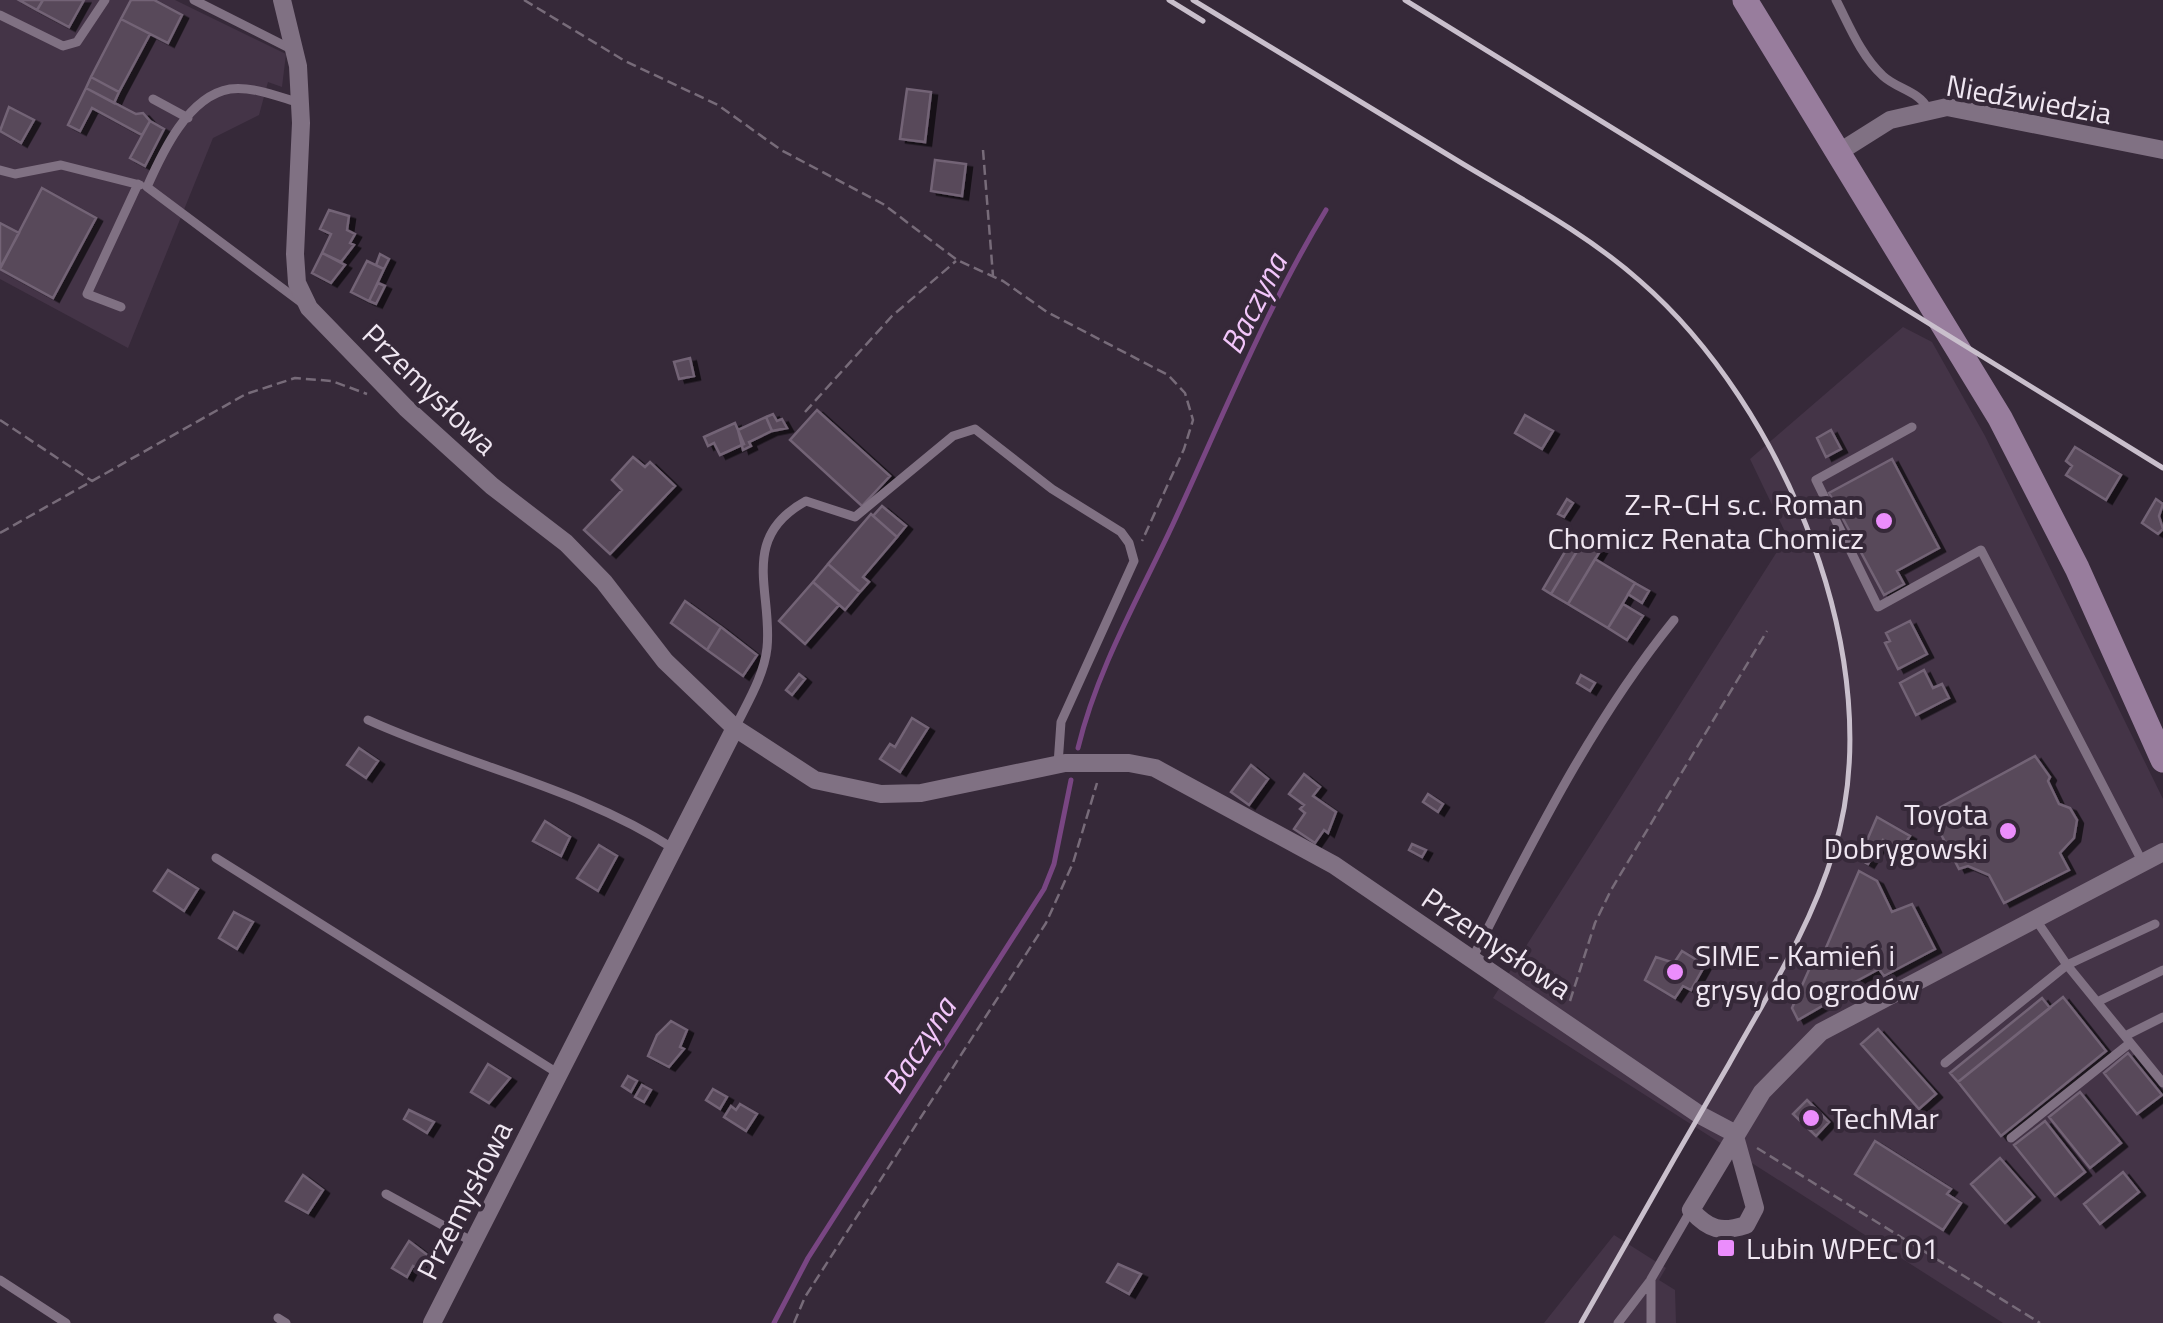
<svg xmlns="http://www.w3.org/2000/svg" width="2163" height="1323" font-family="'Titillium Web',sans-serif">
<defs>
<filter id="shadow"><feDropShadow dx="6" dy="3.5" stdDeviation="0" flood-color="#0009"/></filter>
</defs>
<rect width="100%" height="100%" fill="#362939"/>
<path fill="#443447" d="M0,0H175L286,54L282,87L268,82L259,115L213,138L128,348L0,279Z
M1903,327L1932,342L1985,436L2163,799V1323H2003L1493,998L1787,536L1750,459Z
M1614,1235L1666,1268L1659,1280L1675,1290L1676,1323H1544Z"/>
<g fill="none" stroke-linecap="round" stroke-linejoin="round">
<path stroke="#794683" stroke-width="5" d="M1078,748C1097,669 1139,597 1173,524C1222,418 1266,309 1326,210
M774,1323L808,1258L1044,889L1054,864L1071,780"/>
</g>
<path fill="#584a5a" stroke="#736476" stroke-width="2.5" filter="url(#shadow)" d="M19,0H43L37,10Z
M43,0H84L69,27L37,10Z
M131,0H154L182,15L168,43L121,19Z
M121,19L150,34L119,92L91,77Z
M91,77L119,92L114,103L86,88Z
M86,88L136,114L143,113L150,121L142,135L92,108L80,131L68,125Z
M907,89L931,92L925,142L900,139Z
M9,107L34,120L21,143L0,131Z
M150,121L164,129L145,166L130,158Z
M935,160L966,164L962,196L931,191Z
M42,188L96,218L53,298L0,269Z
M329,210L349,216L347,230L355,234L350,243L354,245L341,262L322,253L331,234L320,229Z
M0,223L19,233L0,268Z
M322,253L345,265L331,283L312,273Z
M380,254L389,259L384,269L376,265Z
M367,261L384,269L369,301L351,292Z
M378,283L385,286L376,304L369,301Z
M690,358L694,376L679,379L674,362Z
M817,410L890,476L862,506L790,440Z
M773,414L777,421L782,419L787,428L772,431L766,417Z
M1525,415L1553,431L1542,449L1515,433Z
M766,417L772,431L749,442L751,446L743,450L738,430Z
M735,423L744,444L720,455L714,443L708,446L704,437Z
M1831,430L1841,449L1826,457L1817,438Z
M2075,447L2121,475L2106,500L2066,475L2072,466L2066,461Z
M633,457L645,467L650,462L675,486L610,554L584,530L622,490L612,480Z
M1892,459L1939,548L1897,571L1904,584L1884,595L1829,493Z
M1567,499L1573,503L1564,517L1558,514Z
M2156,499L2163,504L2159,516L2163,529L2158,534L2142,523Z
M882,506L906,526L897,537L873,516Z
M871,514L897,537L863,577L869,582L860,592L828,564Z
M1576,533L1585,538L1551,594L1543,589Z
M1585,538L1602,548L1568,604L1551,594Z
M1595,559L1635,583L1608,628L1568,604Z
M828,564L860,592L845,610L813,582Z
M813,582L839,605L805,644L779,621Z
M1635,583L1649,591L1642,603L1628,594Z
M685,601L721,627L707,650L671,623Z
M1623,604L1643,616L1627,640L1608,628Z
M1910,621L1927,654L1898,669L1885,643L1890,641L1886,633Z
M721,627L757,655L743,676L707,650Z
M1924,670L1933,688L1942,684L1949,698L1916,715L1900,683Z
M799,674L805,679L792,695L786,690Z
M1581,675L1595,683L1590,691L1577,683Z
M912,718L928,728L900,772L880,759L890,744L895,747Z
M359,748L378,761L366,778L347,765Z
M2035,756L2050,777L2048,781L2059,804L2070,808L2077,820L2074,838L2060,853L2069,870L2004,903L1989,875L1968,866L1959,869L1930,813Z
M1251,765L1268,779L1249,805L1231,792Z
M1304,774L1320,787L1313,796L1336,812L1328,833L1324,830L1315,843L1294,829L1305,813L1300,809L1304,805L1289,794Z
M1428,794L1443,804L1438,812L1423,802Z
M1877,817L1910,836L1901,850L1883,840L1868,864L1859,859Z
M545,821L570,837L561,856L533,841Z
M1412,844L1426,850L1422,857L1409,850Z
M599,845L617,856L598,891L577,878Z
M168,870L198,889L184,911L154,891Z
M1859,871L1877,881L1892,912L1912,904L1935,949L1884,976L1879,969L1855,982L1857,986L1798,1020L1792,1008L1816,954L1822,957Z
M234,912L253,922L237,949L219,938Z
M1682,951L1705,965L1691,990L1683,986L1675,998L1645,980L1656,957L1674,963Z
M2063,997L2106,1051L2001,1136L1958,1082Z
M2042,998L2050,1008L1958,1082L1950,1073Z
M671,1021L687,1030L680,1047L684,1049L669,1067L648,1056L657,1035Z
M1878,1029L1936,1094L1919,1109L1861,1044Z
M2128,1053L2162,1095L2137,1114L2104,1073Z
M488,1064L510,1078L489,1103L471,1092Z
M628,1076L637,1081L631,1092L622,1086Z
M642,1085L651,1090L644,1102L635,1097Z
M713,1089L727,1097L720,1109L706,1100Z
M2080,1092L2121,1143L2090,1168L2049,1117Z
M1807,1100L1829,1122L1816,1136L1793,1114Z
M740,1104L757,1114L746,1131L724,1117L731,1106L736,1110Z
M409,1110L434,1122L427,1133L404,1119Z
M2045,1121L2085,1172L2055,1196L2014,1145Z
M1875,1141L1951,1189L1947,1194L1961,1203L1943,1230L1855,1174Z
M2000,1158L2034,1197L2005,1223L1971,1184Z
M2123,1172L2139,1192L2100,1224L2084,1204Z
M303,1175L323,1190L308,1213L286,1201Z
M409,1241L430,1257L421,1271L413,1266L407,1277L392,1268Z
M1118,1264L1141,1274L1129,1294L1107,1282Z"/>
<g fill="none" stroke-linecap="round" stroke-linejoin="round">
<path stroke="#776b79" stroke-width="2.5" stroke-dasharray="10 5" stroke-linecap="butt" d="M524,0L625,61L718,105L781,150L883,204L957,260L1003,281L1047,312L1168,375L1185,393L1193,420L1184,449L1142,541
M983,150L993,276
M805,412L892,316L956,261
M0,420L92,481
M0,533L246,394L295,378L332,381L367,394
M1570,1001L1595,923L1611,890L1767,631
M1757,1148L2040,1323
M794,1323L805,1297L1046,923L1073,863L1097,783"/>
<path stroke="#807183" stroke-width="9" d="M194,0L293,50
M1836,0C1849,25 1861,56 1883,76C1897,89 1919,91 1928,109
M0,15L63,46L77,42L105,0
M153,99L188,118
M300,103C279,97 253,86 230,89C188,96 162,153 147,187L302,303
M0,170L15,174L61,165L140,185
M121,307L87,294L138,184
M1912,427L1816,480L1878,607L1981,550L2143,863
M368,720C469,766 580,788 674,849
M735,728C747,703 764,676 767,648C773,593 738,538 806,501L855,517L953,436L975,429L1052,489L1121,532L1129,543L1134,561L1061,722L1058,764
M216,858L559,1074
M2036,920L2067,965L2163,1083
M1472,959C1533,841 1590,724 1674,620
M2097,1002L2163,970
M2125,1036L2163,1017
M1945,1063L2067,965L2155,924
M2011,1138L2130,1043
M386,1194L473,1242
M0,1280L66,1323
M278,1318L286,1323
M1618,1323L1650,1281
M1651,1323V1279L1691,1210"/>
<path stroke="#807183" stroke-width="18" d="M282,0L298,66L301,123L295,254L297,283L309,308L406,408L492,486L566,543L604,582L665,661L735,728L815,780L881,794L921,793L1065,763H1129L1155,768L1334,865L1700,1115L1734,1133
M1836,154L1890,120L1947,107L2163,150
M1734,1133L1755,1208L1746,1225C1721,1233 1709,1230 1691,1210L1762,1092L1821,1032L2163,852
M432,1323L735,728"/>
<path stroke="#987d9d" stroke-width="25" d="M1745,0L2000,418L2077,568L2163,760"/>
<path stroke="#c9bfcc" stroke-width="5" d="M1169,0L1203,21
M1193,0C1283,55 1373,109 1463,164C1523,200 1587,234 1640,281C1783,405 1892,663 1834,850C1811,927 1768,994 1729,1064C1679,1150 1630,1236 1581,1323
M1405,0L2163,468"/>
</g>
<g fill="#eb8dfc" stroke="#362939" stroke-width="4">
<circle cx="1884" cy="521" r="10"/>
<circle cx="2008" cy="831" r="10"/>
<circle cx="1675" cy="972" r="10"/>
<circle cx="1811" cy="1118" r="10"/>
<rect x="1716" y="1238" width="20" height="20" rx="5"/>
</g>
<g text-anchor="middle" dominant-baseline="central" stroke-width="8" stroke-linejoin="round" paint-order="stroke">
<g font-size="30" fill="#efe6f1" stroke="#362939">
<text transform="translate(2029 99) rotate(10)">Niedźwiedzia</text>
<text transform="translate(430 389) rotate(44)">Przemysłowa</text>
<text transform="translate(1497 943) rotate(34)">Przemysłowa</text>
<text transform="translate(464 1200) rotate(-63)">Przemysłowa</text>
</g>
<g font-size="30" fill="#efe6f1" stroke="#362939" text-anchor="start">
<text x="1864" y="504" text-anchor="end">Z-R-CH s.c. Roman<tspan x="1864" dy="34">Chomicz Renata Chomicz</tspan></text>
<text x="1988" y="814" text-anchor="end">Toyota<tspan x="1988" dy="34">Dobrygowski</tspan></text>
<text x="1695" y="955">SIME - Kamień i<tspan x="1695" dy="34">grysy do ogrodów</tspan></text>
<text x="1831" y="1118">TechMar</text>
<text x="1746" y="1248">Lubin WPEC 01</text>
</g>
<g font-size="32" font-style="italic" fill="#f2c6fa" stroke="#362939">
<text transform="translate(1253 303) rotate(-63)">Baczyna</text>
<text transform="translate(918 1045) rotate(-57)">Baczyna</text>
</g>
</g>
</svg>
